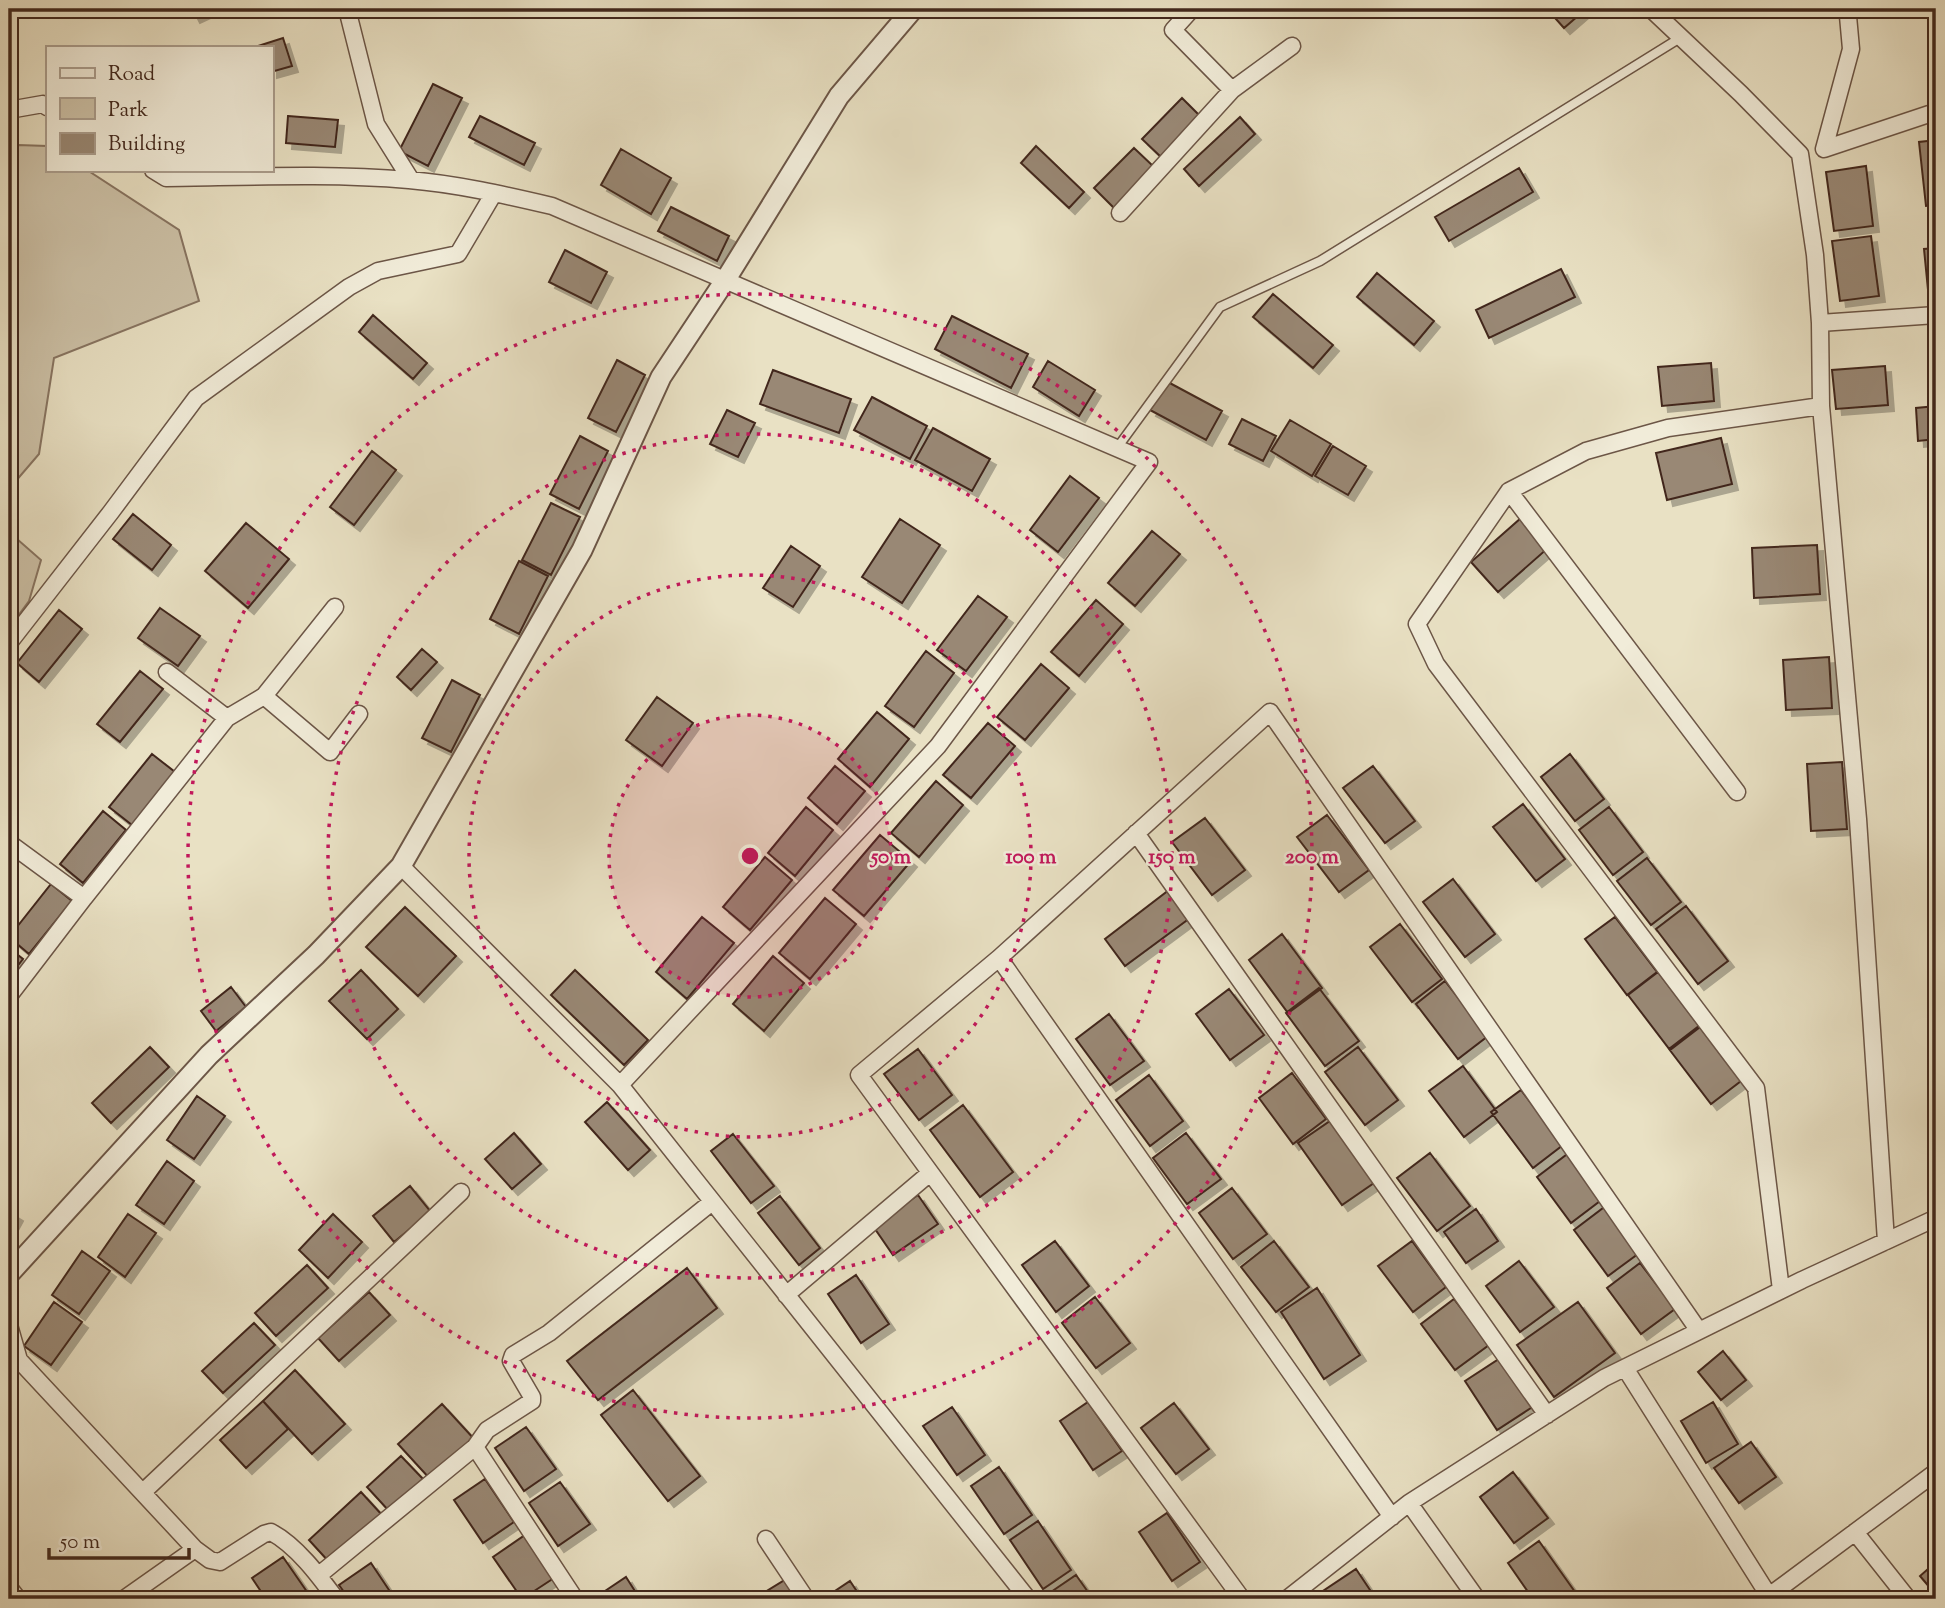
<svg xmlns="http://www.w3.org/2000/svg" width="1945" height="1608" font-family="'Sorts Mill Goudy',serif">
<defs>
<filter id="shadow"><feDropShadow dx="6" dy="6" stdDeviation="0" flood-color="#0004"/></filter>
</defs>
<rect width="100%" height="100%" fill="#e9e1c4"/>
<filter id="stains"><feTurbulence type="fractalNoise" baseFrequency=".00286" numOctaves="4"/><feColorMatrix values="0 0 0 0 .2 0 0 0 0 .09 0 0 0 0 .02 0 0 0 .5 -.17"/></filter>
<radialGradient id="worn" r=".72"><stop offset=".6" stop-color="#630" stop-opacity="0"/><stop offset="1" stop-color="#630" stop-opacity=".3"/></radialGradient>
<path fill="#cdc2a8" stroke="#887562" stroke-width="2" d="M18,145L47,146V170H87L179,230L199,301L54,358L39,454L9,489V151Z
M9,532L41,560L29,601L9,628Z"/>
<path fill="#998874" stroke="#42281d" stroke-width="2" filter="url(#shadow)" d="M190,9H211L194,17Z
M1547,9H1586L1564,28Z
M283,38L292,66L271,72V47H255Z
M433,84L462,98L428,166L399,151Z
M1182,98L1202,118L1162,158L1142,139Z
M288,116L338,120L335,147L286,143Z
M480,116L535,143L524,165L469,137Z
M1240,117L1255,134L1199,186L1184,169Z
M1936,140V205L1926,206L1919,142Z
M1036,146L1084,192L1069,208L1021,163Z
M1134,148L1154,167L1114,208L1094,188Z
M621,149L671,178L651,214L601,185Z
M1866,166L1873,226L1834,231L1826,172Z
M1519,168L1533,192L1449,241L1435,217Z
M671,207L729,236L717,261L658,231Z
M1871,236L1879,296L1840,301L1832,241Z
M1936,248V300H1929L1924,249Z
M565,250L607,272L591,303L549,282Z
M1561,269L1575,297L1489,338L1476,310Z
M1377,273L1434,321L1414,345L1357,297Z
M1273,294L1333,345L1313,368L1253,317Z
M373,315L427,363L413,379L359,332Z
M952,316L1028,354L1011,388L935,349Z
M617,360L645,375L616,432L588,418Z
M1048,361L1095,390L1079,416L1033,387Z
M1711,363L1714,401L1662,406L1658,367Z
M1885,366L1888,405L1836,409L1832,370Z
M773,370L851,399L839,433L760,404Z
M1166,381L1222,411L1206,440L1150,410Z
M872,397L927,426L910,459L854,430Z
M1936,406V439L1918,441L1916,408Z
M727,410L755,423L738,457L710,444Z
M1242,419L1276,436L1263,461L1229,444Z
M1290,420L1331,444L1312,476L1271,451Z
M933,428L990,459L972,491L915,460Z
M580,436L608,451L579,509L550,494Z
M1721,438L1732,484L1667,500L1656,453Z
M1333,446L1366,466L1348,495L1315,476Z
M372,451L396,470L354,525L330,507Z
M1070,476L1099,498L1058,552L1030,530Z
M551,503L580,517L551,575L522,560Z
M133,514L171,545L152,570L113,539Z
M1521,518L1548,548L1498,592L1471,562Z
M900,519L940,545L902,603L862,577Z
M246,523L289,559L248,608L205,571Z
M1152,531L1180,554L1135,606L1108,583Z
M1817,545L1820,594L1754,598L1752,548Z
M791,546L820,566L793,607L763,588Z
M519,561L548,576L519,634L490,619Z
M978,596L1007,617L966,671L937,650Z
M1096,600L1123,624L1079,676L1051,652Z
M160,608L200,636L178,666L138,638Z
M59,610L82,629L39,682L17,663Z
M422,649L437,662L411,690L397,677Z
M926,651L954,673L914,727L885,706Z
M1829,657L1832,708L1786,710L1783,660Z
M1041,664L1069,688L1025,740L997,717Z
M140,671L163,689L120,742L97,724Z
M452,680L480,695L451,752L422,738Z
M657,697L693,723L662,766L626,740Z
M877,712L909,739L870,787L838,759Z
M988,723L1015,746L971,798L943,775Z
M152,754L175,772L132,825L109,807Z
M1570,754L1604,799L1575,821L1541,777Z
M1842,762L1847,829L1811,831L1807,764Z
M835,766L865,791L837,824L808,798Z
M1373,766L1415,821L1385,843L1343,788Z
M936,781L963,805L919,857L891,833Z
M1523,804L1565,859L1536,881L1493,827Z
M806,807L833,830L795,876L768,853Z
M1609,807L1643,852L1613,875L1579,830Z
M103,811L126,830L83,883L60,864Z
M1327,815L1369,870L1339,892L1297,837Z
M1205,818L1245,870L1212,895L1172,842Z
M880,835L911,861L864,916L833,890Z
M765,857L792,880L750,930L723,907Z
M1647,858L1681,902L1651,925L1617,881Z
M1453,879L1495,934L1465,957L1423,902Z
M51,884L72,901L29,954L9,937Z
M1169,890L1190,918L1125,966L1105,939Z
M825,898L856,924L810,979L779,953Z
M1686,906L1728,961L1698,984L1656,929Z
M405,907L456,956L418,996L366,947Z
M702,917L734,943L687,999L656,972Z
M1615,917L1657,972L1627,995L1585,939Z
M1400,924L1442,979L1412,1002L1370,947Z
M1282,934L1322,988L1288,1013L1249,960Z
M9,948L23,959L9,977Z
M773,956L804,983L764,1031L733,1004Z
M361,970L398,1009L367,1039L329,1001Z
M575,970L648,1040L624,1065L551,995Z
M1658,972L1700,1027L1670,1050L1628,995Z
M1445,981L1488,1036L1458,1059L1416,1004Z
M231,987L246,1007L216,1031L201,1011Z
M1319,988L1359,1041L1325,1066L1286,1013Z
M1229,989L1264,1035L1230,1060L1196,1014Z
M1109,1014L1144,1061L1110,1085L1076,1039Z
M1699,1026L1741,1081L1711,1104L1669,1049Z
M150,1047L169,1067L111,1123L92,1103Z
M1358,1047L1398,1100L1365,1125L1325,1072Z
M918,1049L952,1095L919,1120L884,1074Z
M1463,1066L1497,1112L1464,1137L1429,1091Z
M1292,1073L1326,1119L1293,1144L1259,1098Z
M1149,1075L1183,1121L1150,1146L1116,1100Z
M1521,1090L1563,1145L1533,1168L1491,1112Z
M197,1096L225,1116L194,1159L167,1140Z
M607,1102L650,1150L628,1170L585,1122Z
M963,1105L1013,1172L980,1197L930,1130Z
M1330,1121L1374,1183L1342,1205L1298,1143Z
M514,1133L541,1164L512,1189L485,1159Z
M1186,1133L1221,1179L1187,1204L1153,1158Z
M733,1134L774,1186L751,1203L711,1151Z
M1570,1152L1604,1198L1571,1223L1537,1177Z
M1430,1153L1470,1206L1437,1231L1397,1178Z
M167,1161L194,1181L164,1224L136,1205Z
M410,1186L431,1212L394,1242L373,1216Z
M1232,1188L1267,1234L1233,1259L1199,1213Z
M918,1195L938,1224L893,1255L873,1226Z
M780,1196L820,1248L799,1265L758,1213Z
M1607,1205L1642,1251L1608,1276L1574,1230Z
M1476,1209L1498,1241L1466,1263L1444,1232Z
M9,1210L17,1215L9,1230Z
M128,1214L156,1233L125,1277L98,1257Z
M333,1214L362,1242L328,1278L299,1250Z
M1055,1241L1089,1286L1056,1312L1022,1265Z
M1274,1241L1309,1287L1276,1312L1241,1267Z
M1412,1241L1446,1287L1413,1312L1378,1266Z
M82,1251L110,1271L79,1314L52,1295Z
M1519,1261L1554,1307L1520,1332L1486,1286Z
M1640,1263L1675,1309L1641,1334L1607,1288Z
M307,1265L328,1288L276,1336L255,1313Z
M687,1268L717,1308L598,1400L567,1361Z
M856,1275L889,1324L861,1343L828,1294Z
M1317,1288L1360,1355L1324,1379L1281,1312Z
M369,1292L390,1315L339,1361L318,1338Z
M1095,1297L1130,1343L1096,1368L1062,1323Z
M1454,1299L1489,1345L1455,1370L1421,1324Z
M54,1302L82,1322L51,1365L24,1346Z
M1578,1302L1615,1353L1554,1397L1517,1345Z
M254,1323L275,1345L223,1393L202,1371Z
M1723,1351L1746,1380L1721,1400L1698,1372Z
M1502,1357L1534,1406L1497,1430L1465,1381Z
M295,1370L345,1424L312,1454L263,1401Z
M633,1390L700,1476L668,1501L601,1415Z
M263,1401L288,1429L246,1468L220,1440Z
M1088,1402L1122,1451L1093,1470L1060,1421Z
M1713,1402L1738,1444L1706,1463L1681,1421Z
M1174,1403L1209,1449L1176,1474L1141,1428Z
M442,1404L475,1440L431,1480L398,1444Z
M952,1407L985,1455L957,1475L923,1426Z
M526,1427L556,1469L524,1491L495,1448Z
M1751,1442L1776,1477L1739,1503L1714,1468Z
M401,1456L423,1479L389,1511L367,1487Z
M999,1467L1032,1515L1004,1534L971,1486Z
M1513,1472L1548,1518L1514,1543L1480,1497Z
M485,1479L514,1522L483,1543L454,1500Z
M560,1482L590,1524L558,1546L529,1503Z
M361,1492L382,1515L330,1563L309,1540Z
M1167,1513L1200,1562L1172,1581L1139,1532Z
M1038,1521L1071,1570L1043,1589L1010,1540Z
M525,1535L554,1578L522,1599L493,1557Z
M1539,1541L1580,1599H1533L1508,1563Z
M283,1557L312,1599H266L252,1578Z
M1936,1562V1595L1920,1576Z
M371,1563L395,1599H349L339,1585Z
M1356,1569L1376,1599H1316L1314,1597Z
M1076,1575L1093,1599H1051L1048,1594Z
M626,1577L640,1599H601L599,1595Z
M788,1578L800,1599H759L757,1597Z
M850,1581L862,1599H823Z"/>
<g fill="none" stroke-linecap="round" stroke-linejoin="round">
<g stroke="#6c5647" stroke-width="11">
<path id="service" d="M1117,448L1220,307L1320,261L1680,38
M9,1581L23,1599"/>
</g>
<g stroke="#6c5647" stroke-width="19">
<path id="minor" d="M347,9L376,124L411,180
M1192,9L1173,30L1232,90L1292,46
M1651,9L1741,94L1800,154L1815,255L1820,323L1821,406L1858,819L1886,1241
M1852,9L1848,16L1851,49L1824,149L1929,114
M9,110L43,104L47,107
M153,170L166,178C247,177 328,173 409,180C457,184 505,195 552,206L1149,462L938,746L620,1085
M1120,213L1232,90
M1820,323L1936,315
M1509,491L1586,451L1668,428L1821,406
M9,643L111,512L196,398L349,287L378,271L458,254L494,193
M264,696L330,752L359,714
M227,718L264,696L335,607
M1737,792L1509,491L1417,624L1436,664L1756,1088L1781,1290
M1136,833L1547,1415
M9,843L84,898L9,996
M401,866L620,1085L1028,1599
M84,898L227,718L167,672
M999,958L1270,712L1699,1331
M786,1295L930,1173
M9,1325L19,1360L195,1549L210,1560L220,1562L264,1534L271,1532C297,1546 319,1576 336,1599
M1625,1368L1769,1596
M475,1447L487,1430L532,1401V1397L511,1361L513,1355L549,1333L712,1202
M143,1492L461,1192
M1409,1503L1477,1599
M1855,1532L1908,1599
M766,1539L806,1599
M319,1575L475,1447L575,1599
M124,1599L195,1549
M1242,1599L859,1075L999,958L1392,1517
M1287,1599L1409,1503L1604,1378L1802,1280L1936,1218
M1765,1599L1936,1472"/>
</g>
<g stroke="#6c5647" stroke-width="23">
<path id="tertiary" d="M9,1274L209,1055L316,955L401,866L582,550L661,377L726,279L839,96L913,9"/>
</g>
<use href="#service" stroke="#f1ecd9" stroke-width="8"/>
<use href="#minor" stroke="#f1ecd9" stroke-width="16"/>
<use href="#tertiary" stroke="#f1ecd9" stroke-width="19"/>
</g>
<circle cx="750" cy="856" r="141" fill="#c2185b" fill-opacity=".12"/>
<g fill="none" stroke="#c2185b" stroke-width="3.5" stroke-dasharray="3.5 7">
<circle cx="750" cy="856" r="141"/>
<circle cx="750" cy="856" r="281"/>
<circle cx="750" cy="856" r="422"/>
<circle cx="750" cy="856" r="562"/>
</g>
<circle cx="750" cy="856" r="10" fill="#c2185b" stroke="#f1ecd9" stroke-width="3.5"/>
<g font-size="21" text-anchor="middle" font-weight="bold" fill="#c2185b" stroke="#f1ecd9" stroke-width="5" stroke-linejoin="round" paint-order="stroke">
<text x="891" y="863">50 m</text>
<text x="1031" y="863">100 m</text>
<text x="1172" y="863">150 m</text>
<text x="1312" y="863">200 m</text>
</g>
<rect width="1945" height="1608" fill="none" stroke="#e9e1c4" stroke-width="35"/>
<rect x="10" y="10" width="1924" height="1587" fill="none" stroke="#42281d" stroke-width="3.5"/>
<rect x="18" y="18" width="1910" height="1573" fill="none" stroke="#42281d" stroke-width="2"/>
<rect x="46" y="46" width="228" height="126" fill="#f1ecd9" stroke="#ab9e8e" stroke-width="2"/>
<rect x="60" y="68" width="35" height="10" fill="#f1ecd9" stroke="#ab9e8e" stroke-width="2"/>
<text x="108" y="80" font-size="21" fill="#42281d">Road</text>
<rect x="60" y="98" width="35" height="21" fill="#cdc2a8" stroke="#ab9e8e" stroke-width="2"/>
<text x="108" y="116" font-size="21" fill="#42281d">Park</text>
<rect x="60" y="133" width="35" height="21" fill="#998874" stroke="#ab9e8e" stroke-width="2"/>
<text x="108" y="150" font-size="21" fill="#42281d">Building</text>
<path d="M49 1548v10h140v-10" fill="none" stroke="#42281d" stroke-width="3.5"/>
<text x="60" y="1548" font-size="21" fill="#42281d" stroke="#f1ecd9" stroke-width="5" paint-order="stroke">50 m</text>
<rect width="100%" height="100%" filter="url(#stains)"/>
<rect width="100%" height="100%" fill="url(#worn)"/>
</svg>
